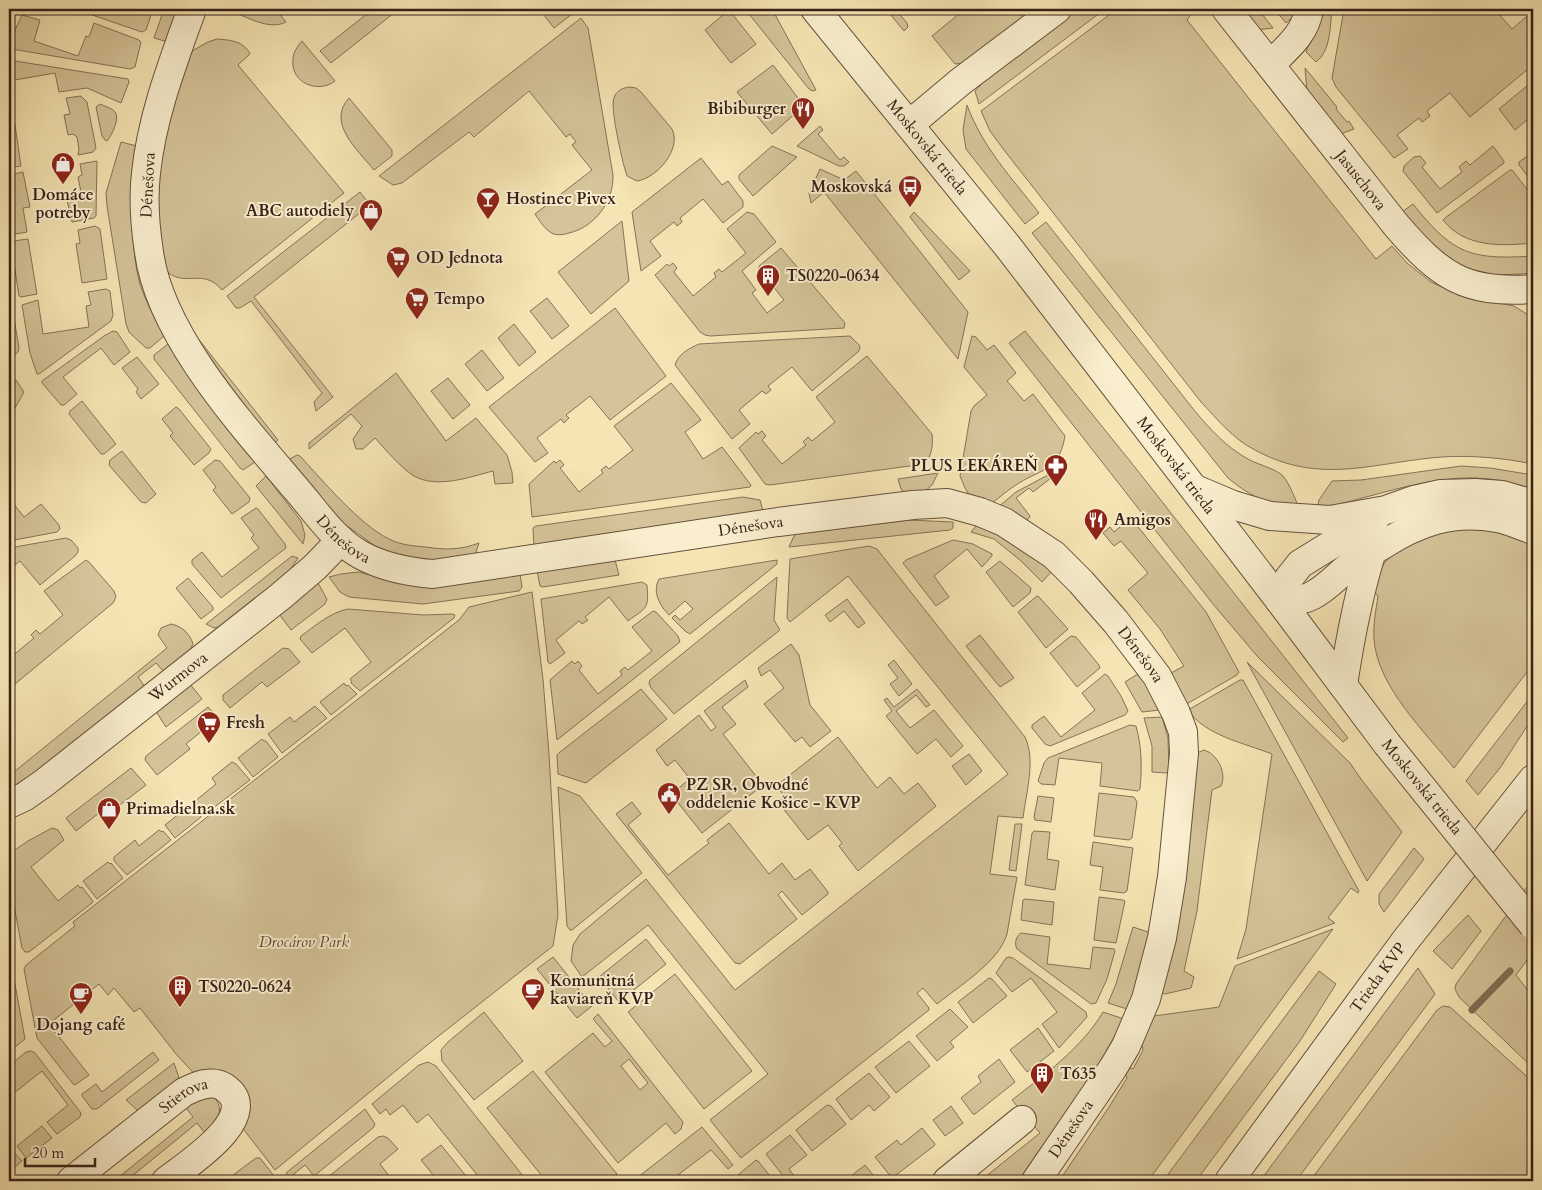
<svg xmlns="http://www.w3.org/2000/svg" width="1542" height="1190" font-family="Cardo,serif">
<rect width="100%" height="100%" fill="#f6e5b4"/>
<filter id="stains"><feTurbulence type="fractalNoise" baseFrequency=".004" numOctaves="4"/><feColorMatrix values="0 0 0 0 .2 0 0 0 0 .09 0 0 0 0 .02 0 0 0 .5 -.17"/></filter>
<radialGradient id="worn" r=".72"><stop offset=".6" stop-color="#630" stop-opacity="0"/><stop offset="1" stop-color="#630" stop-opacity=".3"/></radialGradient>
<path fill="#d5c499" stroke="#867258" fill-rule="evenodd" d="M95,9H153L146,30L142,32L92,15Z
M164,9H180L168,42L154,38Z
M228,9H275L286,22C269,31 244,16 228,9Z
M373,9H399L331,63L320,51Z
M539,9H574L576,11L554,28Z
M745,9H772L816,90L812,91L809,89Z
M886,9H895L907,23L908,27L904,31Z
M965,9H1035L963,63L955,64L932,36Z
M1076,9H1105L979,104L975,91C1003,59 1042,35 1076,9Z
M1117,9H1195L1187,20L1376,259L1392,246L1407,263L1431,282L1460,295L1514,306L1533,318V464C1503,458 1473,455 1442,457C1374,462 1321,486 1255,450C1233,439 1218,420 1201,402L1004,150L990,131L981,111Z
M1236,9H1258L1273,28L1256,30Z
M1274,9H1297L1295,15L1286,23Z
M1319,9H1332C1330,26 1331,51 1316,62L1306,52Z
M1344,9H1503L1498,13L1512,29L1533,11V65L1470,117L1450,93L1427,111L1430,116L1422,122L1419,118L1397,135L1408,149L1394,158L1336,87L1332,78Z
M729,10L756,44L731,63L705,30Z
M22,15L40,20L34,41L78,56L86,36L89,37L94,23L139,40L141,42L135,67L130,69L12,49L9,48V43Z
M581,18L588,28L613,175C614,201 595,227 569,233C563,235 555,236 550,232C544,228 539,220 535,214L592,170L572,145L576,142L570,134L566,137L529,91L474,137L469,132L402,183L393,185L379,176Z
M217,39C230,40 244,41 250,54L238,65L344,193L222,290C202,266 185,290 164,269C160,242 156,213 158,185C161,138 177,95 192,51L208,42Z
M302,41L335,81C318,94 290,83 293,59C293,52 298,46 302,41Z
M9,60L128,79L129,82L121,103L87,88L59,92L55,73L9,81Z
M773,65L804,106L772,134L737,92Z
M1305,68L1337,107L1336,109L1347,122L1349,121L1354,129L1338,135L1307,92Z
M1533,81V115L1515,130L1499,109Z
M629,87L636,88L641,92L672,129C682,149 657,178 637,181L627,176L624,166C621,154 610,107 614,98C616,91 622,88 629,87Z
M81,96L87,102L96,148L93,152L78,155L79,149L77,137L73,134L68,135L64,115L70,114L66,98Z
M349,98L392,150V156L374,170C358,150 326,123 349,98Z
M100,104C104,106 112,108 115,112C120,119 112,134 108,140L106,141L102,136L96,107Z
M967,105C983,148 1011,177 1039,213L1025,224L966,149L963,130Z
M9,111H13L21,166L9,168Z
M820,126L823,130L818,134L840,160L844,157L849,162L844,166H839L797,146Z
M121,142L137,146C134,192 128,239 140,284C146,302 155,319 164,336L150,348H146L129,332L126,324L107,206L106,193Z
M772,146L797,157L753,196L739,179V175Z
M1493,146L1504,161V163L1437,213L1403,171L1404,166L1414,157L1420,156L1426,163L1422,167L1440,189L1462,172L1459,167L1466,161L1470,165Z
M1533,152V183L1519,165V162Z
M701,158L722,185L728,181L743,201V207L723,223L703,199L680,218L682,222L677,226L674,222L650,241L661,256L641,271L632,212Z
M97,161L96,216L94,218L72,222L67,200L82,197L78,177L82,175L80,164Z
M820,169L844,180L856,171L968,312L958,359L824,192L811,203L809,193Z
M1510,170H1512L1533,197V243C1502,246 1465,248 1443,220L1445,218Z
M23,172L30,207L23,208L27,232L10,235L9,233V175Z
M360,192L370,205L254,297L333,397L316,411L314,402L322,393L251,301L240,308H236L227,296Z
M1413,204C1453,254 1470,260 1533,256V273C1508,275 1472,278 1450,262C1432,248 1416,229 1399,214Z
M747,212L754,214L776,242L742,271L756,290L752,293L767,313L784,300L759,269V266L781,248L845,323L844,328L710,336L705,335L700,332L655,275L667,264L669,266L673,263L677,268L674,272L693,296L716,277L714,273L719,269L722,272L746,253L727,229Z
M914,212L970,271L959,280L910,217Z
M622,221L629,281L591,314L558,272Z
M1046,222L1194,410C1210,429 1226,447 1248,459C1256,464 1277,469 1283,476C1291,486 1295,499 1300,510C1269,503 1253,499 1228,478L1032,233Z
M95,226L100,229L107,279L82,283L76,244L80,243L78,230Z
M28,239L37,294L21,297L19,296L11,244L13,241Z
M9,288L19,348L18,352L9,360Z
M106,289L110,291L113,315L111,321L39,374H37L30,353L22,305L38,300L43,334L89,327L86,306L91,305L88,292Z
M547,298L569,326L552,339L530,311Z
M615,308L666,376L610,420L590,396L566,415L569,418L564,423L561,419L537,438L548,453L535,462L489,407Z
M514,324L536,352L519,366L498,338Z
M189,327L278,440L274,444L224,382Z
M113,331L117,332L130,352L114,365L101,348L63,377L77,394L64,405H61L42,383V381L104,336Z
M1025,331L1130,461L1348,738L1343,742L1257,656L1213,604L1009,343Z
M850,336L860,346L859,351L812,391L792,367L768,386L771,390L766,394L762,391L739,410L750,424L732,439L675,365C678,354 690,348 699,344Z
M972,336L976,337L987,350L994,345L1016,373L1007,381L1024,401L1033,394L1065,436C1059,470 1044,468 1019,483C1009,489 1000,497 991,504L973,497L968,493L965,488L960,476L971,411L974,406L987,395L964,367Z
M168,344L191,379L255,462L243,470L240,468L154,359V355Z
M482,350L504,378L487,391L465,364Z
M867,356L932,434C933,445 932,457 924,464L770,485L765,484L739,448L756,432L758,434L762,431L766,436L762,440L782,464L806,445L803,442L808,437L812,441L835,422L816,397Z
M137,357L159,384L141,399L136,392L138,389L122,368Z
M396,373L446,441L476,418L507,455L512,472L513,483L495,484L493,471C470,477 437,489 414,476C401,468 386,450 375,438L363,449H356L353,439L362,426L351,414L309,449V443Z
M448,378L470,405L453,419L431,391Z
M16,380L24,392L9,419V385Z
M671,383L701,420L685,432L703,459L722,447L751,485L750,487L532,517L529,484L554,461L556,463L560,460L564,465L560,468L579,492L603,473L601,470L606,466L609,469L633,450L614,426Z
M82,401L116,444L104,454H101L69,414L70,411Z
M176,407L179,409L211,449L209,453L194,465L170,436L173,433L162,419Z
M122,451L156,494L146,503L141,502L109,465L110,460Z
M297,455L300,456C322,480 360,525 389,539C401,545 413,546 426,547C445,550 461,550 479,543L475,555L433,563L391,554L375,546L333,516L286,461Z
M215,460L220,461L250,498L249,502L232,514L213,490L216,487L203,470Z
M1461,466L1490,468L1533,475V492C1521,487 1509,482 1497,480C1438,470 1374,498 1317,509L1319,500L1332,481L1361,480Z
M938,473L932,485L922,494L905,493L901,489L898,479Z
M1048,475L1051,478L1033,492L1029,488L1016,498L1030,516L1026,522L997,508L1016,492Z
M266,476L301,521L305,535L303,544L256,486Z
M743,497L760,500L763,511L534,547L533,528L536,526Z
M9,498L24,517L41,504L59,525L60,529L57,532L9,541Z
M256,508L258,509L285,544L286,548L221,598L192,564V560L202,552L222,577L259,548L251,538L254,535L241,518Z
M1131,518L1206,612L1239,672L1237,675L1185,705L1169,674L1184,666L1160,629L1128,590L1148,573L1121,541L1114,546L1103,533L1110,527L1114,532Z
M908,520L953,522V528L950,530L789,547L795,534Z
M976,526C1004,536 1030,552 1052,571L1042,582L1020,560L994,539L971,532Z
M1466,528L1491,530L1533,544V664L1454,768C1425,732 1377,686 1374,639C1373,624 1376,610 1378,596L1371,588L1385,562L1394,554L1435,529Z
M66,538L71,540L78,548V552L75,556L40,585L20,561L9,570V548Z
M953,540L973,544L992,554V556L982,567L967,549L934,576L949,597L936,606L903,563L906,560Z
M869,546L877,549L1025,737C1036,760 1026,793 1023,818L998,816L990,874L1017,877L1007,934C999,962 959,986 937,1004L923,988L917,993L929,1008V1010L741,1158L710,1120L768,1074L648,925L582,977L571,961L573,945L580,934L646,879L735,990L1008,774L848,576L790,622L787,618L790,559Z
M292,556L298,558L288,573L280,580L221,626L214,628L206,624Z
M86,560L89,562L114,591L116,597L113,603L9,689V656L10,658L34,638L31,635L36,630L40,634L63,615L44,591Z
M615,560L619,575L543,587L540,586L537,571Z
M777,560V564L690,634L685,631L672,618L675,615L680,620L693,609L685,601L669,615C660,606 652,592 659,579Z
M1000,561L1031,588L1030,593L1013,607L986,572Z
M358,572L421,587H435L520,574L522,587L519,591L423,604L349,597L340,592L329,577L341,574Z
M777,577L774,620L780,630L674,714L651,688L649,683L650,680Z
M188,578L213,607V610L201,619L176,588Z
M642,582L647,585C649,609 647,607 628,621L609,597L585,617L588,620L582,624L579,621L556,640L565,653L550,664L548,662L541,599Z
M318,583L327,599L325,604L291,630L279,614Z
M532,592L543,679L549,754L558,915L553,946L426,1046L275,1170L234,1117L176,1054L140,1008L134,1012L114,988L108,995L99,984L49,1024L89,1075L75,1085L73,1084L37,1038L24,969L26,965L75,926L73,922L459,620L469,607Z
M1037,596L1039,597L1068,629L1046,648L1018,612Z
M847,599L865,623L858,628L844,611L830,622L825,615Z
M348,609L423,615L452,614L455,615L454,618L360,691L351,683L352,682L350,679L371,662L345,628L312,653L300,639L301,636C315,626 331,612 348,609Z
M653,611L656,612L678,636L680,642L557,740L550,680L572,661L575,664L578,661L582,666L579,670L598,694L622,675L620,671L625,667L628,670L652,651L632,627Z
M171,624C182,626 190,634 193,644L189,652L164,672L156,663L138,677L145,687L42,768L9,789V776L167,648L158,635L161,628Z
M980,635L1014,678L1000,687L966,646Z
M1071,636L1076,637L1099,665L1100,668L1077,687L1050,653Z
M791,644L799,655L810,705L831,731L810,747L802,737L795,742L764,704L784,688L770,670L761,676L758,668Z
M283,648L289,649L300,662L267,687L262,682L230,708L223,700V695Z
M894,660L912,684L899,696L890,684L898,678L888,665Z
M1247,662L1350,763L1361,779L1402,832L1367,881Z
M1105,674L1108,676L1121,696L1128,711L1125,715L1050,746L1045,744L1032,728V725L1044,716L1061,737L1095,710L1082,693Z
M1136,675H1139L1149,688L1160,710L1142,712L1125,682Z
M745,680L748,687L722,707L736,724L723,734L763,785L702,833L671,794L690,779L675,760L667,766L656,750L699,715L711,731L716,727L704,711Z
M1240,680H1243L1359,891L1358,893L1351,888L1328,918L1335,923L1237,959L1246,929L1272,754C1244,743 1204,735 1188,710Z
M344,683L346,686L348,685L357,694L331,715L320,702Z
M190,684L202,699L166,727L157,713V709Z
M641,689L667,719L586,783L558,774L557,755L560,752Z
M917,689L930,705L926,707L916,695L896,711L910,728L934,710L963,746L951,757L936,739L917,754L886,716L892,711L884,700L887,698L894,707Z
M1533,694V717L1500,768L1478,795L1466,781Z
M315,706L327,718L282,753L268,734L290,717L294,722Z
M208,707L218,718L186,744L190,749L157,775L145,760L146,756Z
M1162,717L1168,738L1169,771L1166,773L1152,772V746L1144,718Z
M1130,725L1136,726C1142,748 1142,767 1140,789L1138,791L1100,786L1102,763L1059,758L1055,785L1041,784L1038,781L1044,763L1048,758Z
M838,737L877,788L890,777L904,794L918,783L936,806L858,871L839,846L842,843L828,825L808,840L778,802L785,797L776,786Z
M262,739L264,741H266L278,757L253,777L238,758Z
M1204,750C1218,754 1227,774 1221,786L1212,790L1197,911L1184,971L1194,977L1191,988L1165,994L1162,993L1197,753Z
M969,754L982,771L966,785L952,766Z
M232,762L236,764L250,780L204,815L195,801L216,784L212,778Z
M131,768L146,785L112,811L108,806L76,831L66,818Z
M558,787L580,796L642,873L572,930H570L567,926Z
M1099,793L1134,797L1137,802L1132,838L1129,840L1094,836Z
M1038,796L1054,798L1051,822L1035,820L1034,817Z
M632,802L641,814L628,825L668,875L709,843L707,840L729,823L769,874L782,863L795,880L810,869L828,892V894L802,915L782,891L778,895L797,919L740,964L735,963L616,814Z
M189,806L191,809L193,807L201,817L175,838L165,825Z
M1015,824H1022L1016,871L1009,870Z
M52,828L58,830L64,840L31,867L58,901L78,885L80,888L82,887L93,901L92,903L29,952H25L22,948L9,879V854L28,841Z
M159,830L162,832L163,831L171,840L127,875L114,861V857L135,840L139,846Z
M1034,831L1050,832L1047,859L1059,861L1055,890L1025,885L1032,833Z
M1093,842L1133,848L1127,891L1124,893L1100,890L1103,867L1090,865Z
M1414,848L1424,859L1384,912L1379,904V894Z
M108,862L110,864L111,863L123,878L97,899L83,881Z
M1533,879V952L1516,975L1533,997V1068L1459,997L1455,989L1456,984Z
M1099,897L1123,900L1125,901L1116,943L1094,940Z
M1025,899L1054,902L1052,925L1021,920L1023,900Z
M1468,915L1481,931L1452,969L1433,951Z
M1133,927L1148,932L1150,940L1135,990L1127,1009L1108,1003L1116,984Z
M1333,929L1148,1181H1059L1109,1107L1127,1078L1124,1071L1126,1067L1133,1069L1143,1050L1141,1041L1149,1020L1154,1016L1161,1015L1219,1007L1235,966Z
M1021,933L1050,937L1047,964L1090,969L1093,947L1114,949L1115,951L1107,979L1096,1003L1091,1004L1017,949C1014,944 1016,936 1021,933Z
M646,939L666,964L619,1002L599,977Z
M9,951L25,1039L9,1052Z
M553,957L592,1006L577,1018L537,969Z
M1009,957L1013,958L1086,1012L1087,1017L1059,1048L1042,1024L1057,1012L1031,978L1012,992L996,973L1006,958Z
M1418,968L1435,994L1296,1181H1260Z
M1319,971L1336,984L1300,1041L1196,1181H1163Z
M675,974L752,1071L704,1109L628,1012Z
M989,978L992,979L1007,996L973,1023L958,1002Z
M1443,1006L1450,1007L1533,1082V1181H1310L1437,1010Z
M950,1009L968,1027L950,1042L954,1047L937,1061L916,1036Z
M484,1012L523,1061L474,1100L442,1061L441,1050L448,1042Z
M1103,1012L1124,1019L1101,1061L1018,1181H980L1040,1133L1012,1100C1045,1074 1081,1049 1103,1012Z
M598,1014L683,1122L681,1129L675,1134L666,1123L618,1163L545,1072L593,1033L605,1047L612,1041L593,1019ZM629,1059L648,1083L640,1090L621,1066Z
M1038,1028L1054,1051L1027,1072L1010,1050Z
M909,1041L930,1066L896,1093L875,1067Z
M31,1051L35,1053L81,1113L80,1117L57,1134L47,1122L68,1105L42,1071L9,1097V1066L26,1052Z
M153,1052L159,1060L97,1109H92L82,1096V1094L96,1084L102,1092Z
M999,1059L1015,1082L975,1114H973L961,1098L981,1082L978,1076Z
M428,1062L436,1066L527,1181H482L428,1114L417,1123L403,1105L390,1115L386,1109L380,1114L372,1104L419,1065Z
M174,1063L179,1078L140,1111L137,1110L126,1100Z
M533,1071L617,1174L607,1181H546L487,1108Z
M869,1073L890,1097L874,1111L869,1105L851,1120L836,1099Z
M213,1096C227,1110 215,1123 208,1137L197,1123L126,1181H114L193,1117L183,1104Z
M827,1105L831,1106L846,1124L812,1151L796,1130Z
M951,1106L963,1123L945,1136L933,1120Z
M365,1109L375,1124L373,1128L314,1176L305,1165L289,1178L286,1173Z
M42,1126L52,1138L26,1158L17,1146Z
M702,1127L733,1165L728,1169L711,1150L670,1181H633Z
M922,1128L935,1144L934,1146L892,1178L875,1157L897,1140L901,1145Z
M790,1135L807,1155L789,1169L798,1181H787L766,1154Z
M383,1136L388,1138L398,1149L380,1164L393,1181H323L378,1137Z
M441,1145L470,1181H438L421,1160Z
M12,1150L22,1161L9,1172V1152Z
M256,1158H260L278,1181H225Z
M756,1160L758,1161L774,1181H742L738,1175Z
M865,1165L878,1181H849L847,1179Z"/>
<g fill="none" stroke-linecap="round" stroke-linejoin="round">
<path stroke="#826e55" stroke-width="7" d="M1472,1010L1510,971"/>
<g stroke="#66513e" stroke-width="30">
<g id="minor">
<path id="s1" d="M192,9C173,62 152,116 146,173C143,198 145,226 149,252C160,336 244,427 297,490C316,512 335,541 361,555C383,567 408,572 433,574L778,522L913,505L947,503L980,512L1004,522L1054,555L1081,582L1116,622L1157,676L1176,713L1183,732L1184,753L1172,877L1162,938L1146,999L1126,1046L1113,1068L1036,1181"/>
<path id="s2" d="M815,9L1009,248L1280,601L1387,744"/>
<path id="s3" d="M1226,9L1396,225C1439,275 1464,294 1533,289"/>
<path d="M1271,64C1287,48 1306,33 1309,9"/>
<path d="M910,124L960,82L1057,9"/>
<path d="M1195,489L1233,505L1270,516L1299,518L1330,520L1386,510L1414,500L1441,494L1475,493L1502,495L1533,504"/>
<path d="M1280,601C1315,604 1327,584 1352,564C1360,557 1371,552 1381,546C1418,522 1452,510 1497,518C1509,520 1521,526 1533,530"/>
<path d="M1280,601L1283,588L1289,578L1300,564L1376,517"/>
<path d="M1343,685C1350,639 1358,595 1372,551"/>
<path id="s4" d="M9,804L24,797L44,783L281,596L315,567L341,540"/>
<path id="s5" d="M71,1181L184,1092C196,1086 212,1079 224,1087C266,1115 185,1166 166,1181"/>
<path d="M947,1181L1022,1120"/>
<path id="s6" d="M1229,1181L1405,941L1533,779"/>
</g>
</g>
<use href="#minor" stroke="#f9eece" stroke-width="28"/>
<g stroke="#66513e" stroke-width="30" stroke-linecap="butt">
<path id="minor-bridge" d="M1387,744L1533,925"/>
</g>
<use href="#minor-bridge" stroke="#f9eece" stroke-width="28"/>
</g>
<defs>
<g id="restaurant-pin" transform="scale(1.25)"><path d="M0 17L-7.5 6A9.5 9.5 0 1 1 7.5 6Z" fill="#8f2418" stroke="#f9eece"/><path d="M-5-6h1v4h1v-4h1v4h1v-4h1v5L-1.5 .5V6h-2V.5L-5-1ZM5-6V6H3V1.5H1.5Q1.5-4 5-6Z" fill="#fff"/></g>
<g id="shop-pin" transform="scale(1.25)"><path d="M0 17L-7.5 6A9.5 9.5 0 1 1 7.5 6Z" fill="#8f2418" stroke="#f9eece"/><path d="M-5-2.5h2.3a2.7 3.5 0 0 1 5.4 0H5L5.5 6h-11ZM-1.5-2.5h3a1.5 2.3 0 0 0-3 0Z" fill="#fff"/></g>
<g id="bus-pin" transform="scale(1.25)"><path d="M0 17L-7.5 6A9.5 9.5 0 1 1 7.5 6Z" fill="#8f2418" stroke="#f9eece"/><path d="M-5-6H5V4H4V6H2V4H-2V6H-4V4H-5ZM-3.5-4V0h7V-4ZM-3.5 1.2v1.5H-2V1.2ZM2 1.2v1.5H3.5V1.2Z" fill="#fff"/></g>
<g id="bar-pin" transform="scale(1.25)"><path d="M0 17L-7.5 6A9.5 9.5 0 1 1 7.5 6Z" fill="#8f2418" stroke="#f9eece"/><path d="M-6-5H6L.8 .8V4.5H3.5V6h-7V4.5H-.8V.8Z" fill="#fff"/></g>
<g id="supermarket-pin" transform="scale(1.25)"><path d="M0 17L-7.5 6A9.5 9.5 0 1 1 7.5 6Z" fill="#8f2418" stroke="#f9eece"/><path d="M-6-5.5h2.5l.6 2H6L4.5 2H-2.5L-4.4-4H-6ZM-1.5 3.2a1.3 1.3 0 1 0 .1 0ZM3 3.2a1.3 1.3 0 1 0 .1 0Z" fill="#fff"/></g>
<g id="building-pin" transform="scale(1.25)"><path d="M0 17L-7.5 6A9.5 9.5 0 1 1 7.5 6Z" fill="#8f2418" stroke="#f9eece"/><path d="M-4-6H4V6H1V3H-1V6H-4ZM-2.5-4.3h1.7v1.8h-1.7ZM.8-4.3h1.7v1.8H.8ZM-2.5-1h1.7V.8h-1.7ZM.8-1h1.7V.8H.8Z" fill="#fff"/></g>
<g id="pharmacy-pin" transform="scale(1.25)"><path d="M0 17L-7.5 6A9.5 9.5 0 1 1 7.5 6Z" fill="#8f2418" stroke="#f9eece"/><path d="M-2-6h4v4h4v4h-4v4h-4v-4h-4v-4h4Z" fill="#fff"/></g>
<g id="civic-pin" transform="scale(1.25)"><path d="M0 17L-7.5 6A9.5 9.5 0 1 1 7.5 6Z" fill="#8f2418" stroke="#f9eece"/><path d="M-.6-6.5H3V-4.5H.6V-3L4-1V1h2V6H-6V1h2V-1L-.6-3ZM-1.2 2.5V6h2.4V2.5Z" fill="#fff"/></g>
<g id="cafe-pin" transform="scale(1.25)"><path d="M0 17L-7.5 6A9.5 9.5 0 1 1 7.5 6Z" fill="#8f2418" stroke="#f9eece"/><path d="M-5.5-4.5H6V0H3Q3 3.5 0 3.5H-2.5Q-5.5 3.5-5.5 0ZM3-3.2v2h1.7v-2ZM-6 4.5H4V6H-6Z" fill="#fff"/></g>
</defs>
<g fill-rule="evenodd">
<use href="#restaurant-pin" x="803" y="109"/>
<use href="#shop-pin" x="63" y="164"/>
<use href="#bus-pin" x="910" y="187"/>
<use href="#bar-pin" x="488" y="199"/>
<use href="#shop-pin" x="371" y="211"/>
<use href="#supermarket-pin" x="398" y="258"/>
<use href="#building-pin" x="768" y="276"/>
<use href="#supermarket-pin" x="417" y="299"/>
<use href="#pharmacy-pin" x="1056" y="466"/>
<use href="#restaurant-pin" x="1096" y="520"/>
<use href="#supermarket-pin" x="209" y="723"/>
<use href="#civic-pin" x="669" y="794"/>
<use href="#shop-pin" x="109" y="809"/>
<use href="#building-pin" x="180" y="987"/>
<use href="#cafe-pin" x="533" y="990"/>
<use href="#cafe-pin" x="81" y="994"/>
<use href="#building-pin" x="1042" y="1074"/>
</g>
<g text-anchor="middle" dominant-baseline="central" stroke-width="4" stroke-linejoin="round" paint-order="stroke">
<g font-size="16" font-weight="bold" fill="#362017" stroke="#f9eece" text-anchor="start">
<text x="786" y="109" text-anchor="end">Bibiburger</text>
<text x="892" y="187" text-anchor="end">Moskovská</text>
<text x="63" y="195" text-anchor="middle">Domáce<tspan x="63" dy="18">potreby</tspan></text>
<text x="506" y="199">Hostinec Pivex</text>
<text x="354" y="211" text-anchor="end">ABC autodiely</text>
<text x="416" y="258">OD Jednota</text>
<text x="786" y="276">TS0220-0634</text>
<text x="434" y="299">Tempo</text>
<text x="1038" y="466" text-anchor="end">PLUS LEKÁREŇ</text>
<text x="1114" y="520">Amigos</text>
<text x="226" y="723">Fresh</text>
<text x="686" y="785">PZ SR, Obvodné<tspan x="686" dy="18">oddelenie Košice - KVP</tspan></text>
<text x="126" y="809">Primadielna.sk</text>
<text x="550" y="981">Komunitná<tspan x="550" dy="18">kaviareň KVP</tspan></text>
<text x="198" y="987">TS0220-0624</text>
<text x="81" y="1025" text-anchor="middle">Dojang café</text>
<text x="1060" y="1074">T635</text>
</g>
<g font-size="16" fill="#362017" stroke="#f9eece">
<text stroke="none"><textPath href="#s2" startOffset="178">Moskovská trieda</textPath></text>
<text stroke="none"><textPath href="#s3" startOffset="218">Jasuschova</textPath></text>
<text transform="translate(148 185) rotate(-87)">Dénešova</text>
<text stroke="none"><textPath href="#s2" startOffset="582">Moskovská trieda</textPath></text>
<text stroke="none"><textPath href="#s1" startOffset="1022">Dénešova</textPath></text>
<text stroke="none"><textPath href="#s1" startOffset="602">Dénešova</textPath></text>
<text stroke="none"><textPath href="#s1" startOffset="1472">Dénešova</textPath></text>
<text stroke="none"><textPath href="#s4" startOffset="212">Wurmova</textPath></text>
<text transform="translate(1422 787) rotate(51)">Moskovská trieda</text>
<text stroke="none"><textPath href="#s6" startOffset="252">Trieda KVP</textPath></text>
<text stroke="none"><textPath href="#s5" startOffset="142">Stierova</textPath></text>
<text transform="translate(1071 1129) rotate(-56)">Dénešova</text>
</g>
<g font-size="16" font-style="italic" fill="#5e4938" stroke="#f9eece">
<text x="304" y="942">Drocárov Park</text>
</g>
</g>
<rect width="1542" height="1190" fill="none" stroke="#f6e5b4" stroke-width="30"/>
<rect x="10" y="10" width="1522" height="1170" fill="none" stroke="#362017" stroke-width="2.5"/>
<rect x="15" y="15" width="1512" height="1160" fill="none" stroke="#362017"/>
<path d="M25 1158v8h70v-8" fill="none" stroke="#362017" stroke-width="2.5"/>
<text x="32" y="1158" font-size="15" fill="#362017" stroke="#f9eece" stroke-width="4" paint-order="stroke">20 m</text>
<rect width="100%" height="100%" filter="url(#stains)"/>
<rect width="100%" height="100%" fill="url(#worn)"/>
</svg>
